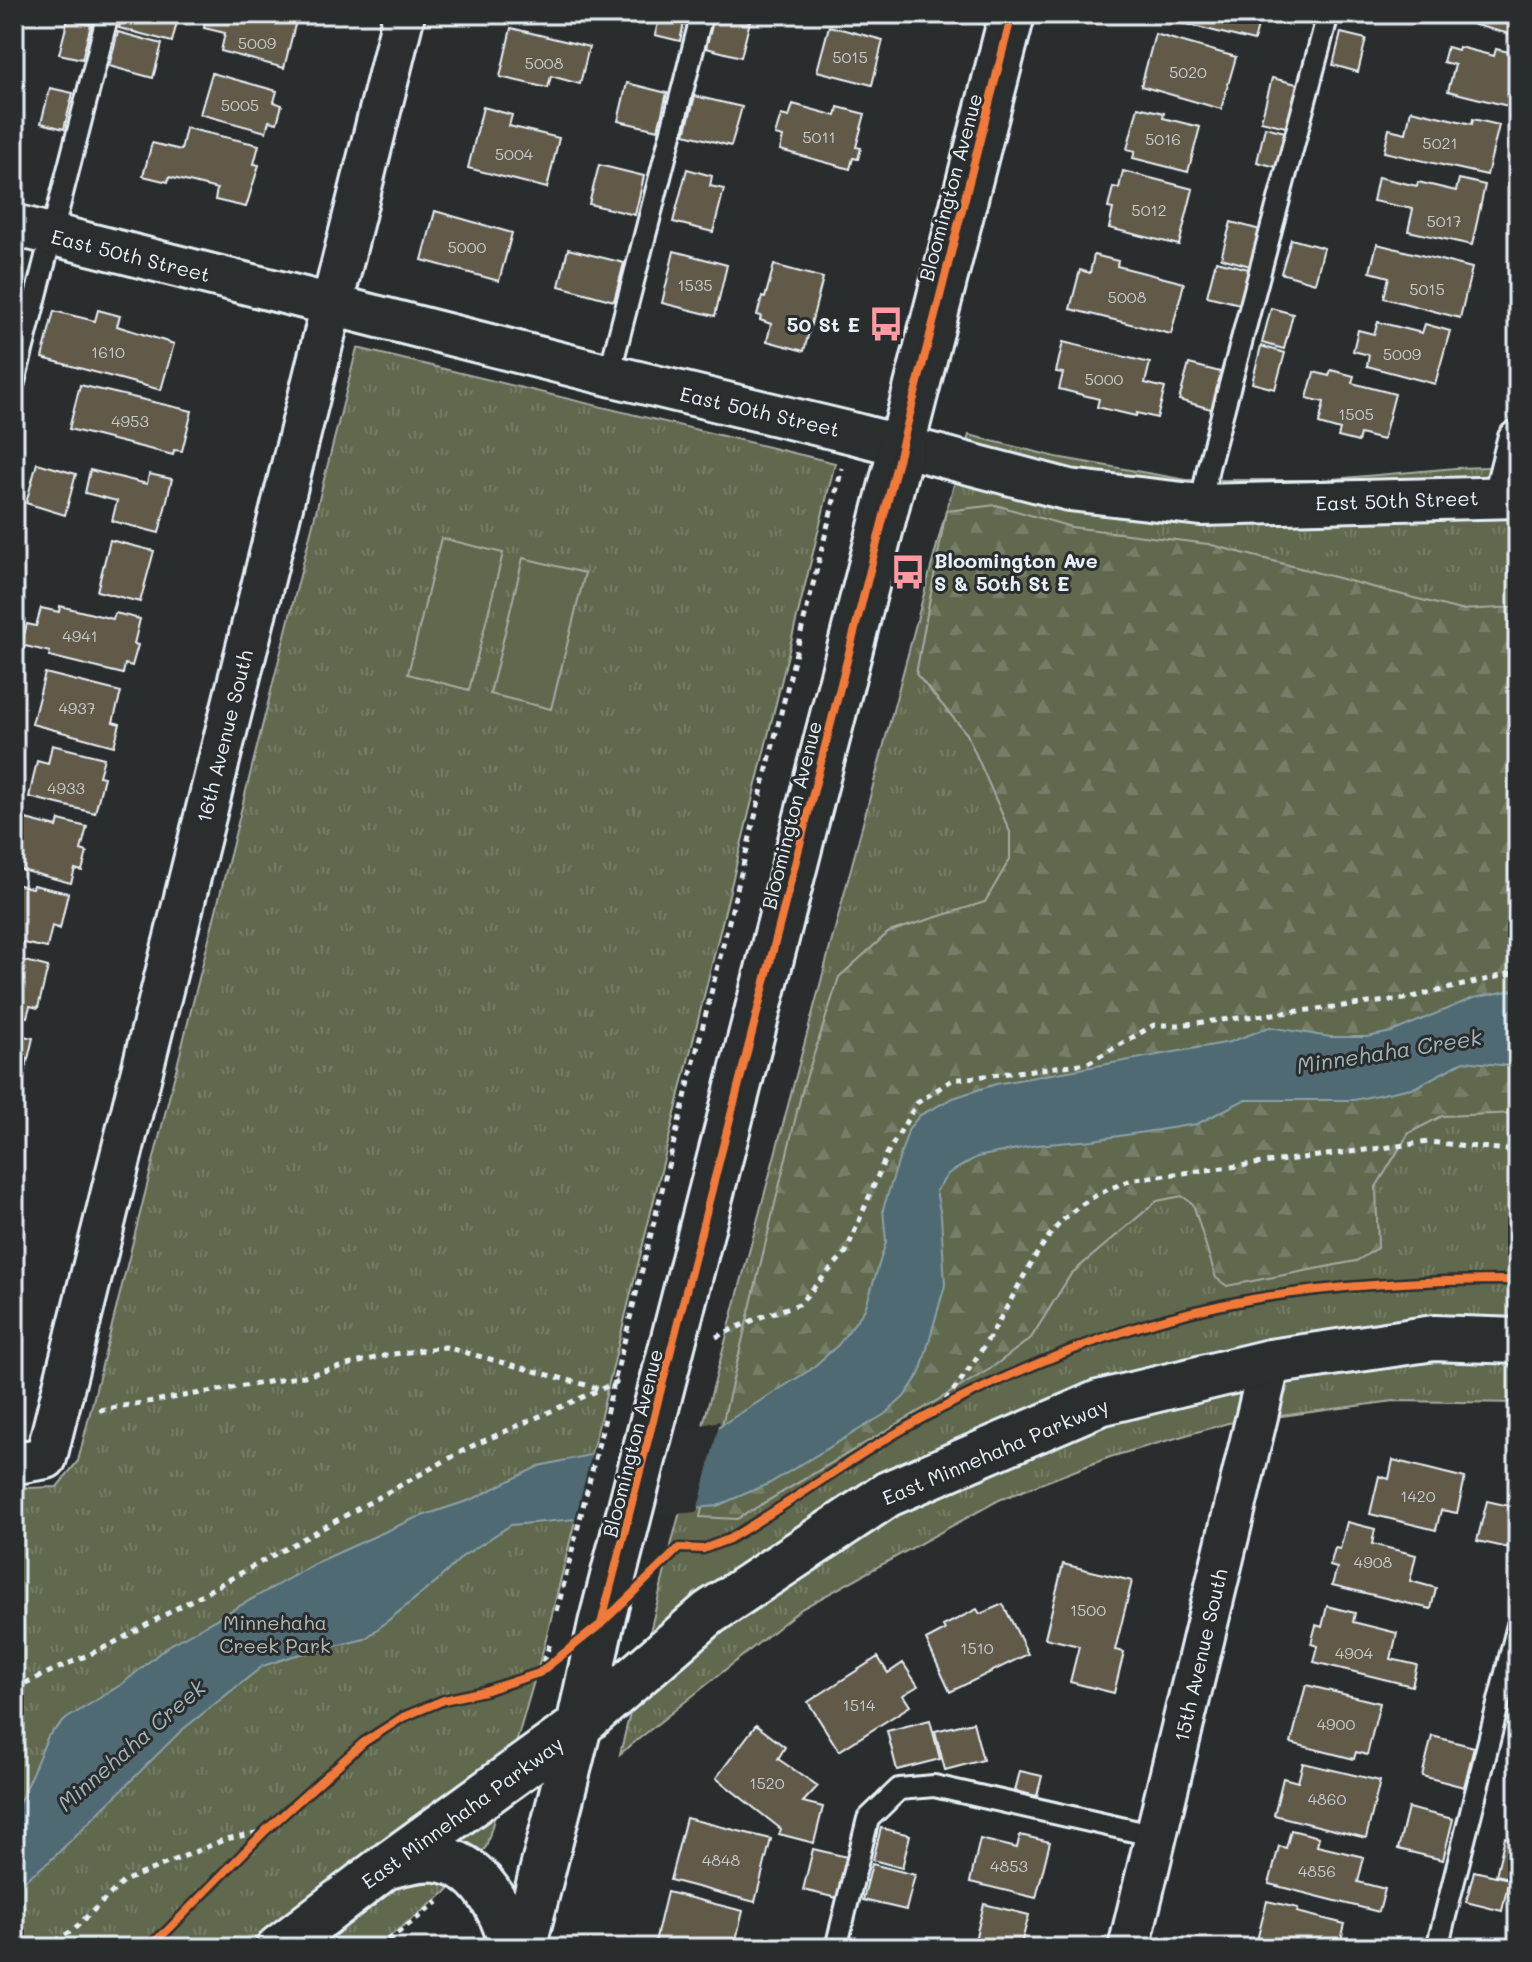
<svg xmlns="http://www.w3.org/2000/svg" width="1532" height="1962" font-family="Mali,sans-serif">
<defs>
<pattern id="grass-tufts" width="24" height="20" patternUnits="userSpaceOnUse" patternTransform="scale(2)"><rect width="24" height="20" fill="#60684e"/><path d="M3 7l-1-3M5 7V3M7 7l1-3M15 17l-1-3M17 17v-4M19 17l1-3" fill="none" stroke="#777e68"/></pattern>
<pattern id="forest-firs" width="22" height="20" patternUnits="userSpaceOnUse" patternTransform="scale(2)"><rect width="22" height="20" fill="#60684e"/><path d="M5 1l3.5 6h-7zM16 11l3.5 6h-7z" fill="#777e68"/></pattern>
</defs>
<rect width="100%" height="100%" fill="#2a2d2e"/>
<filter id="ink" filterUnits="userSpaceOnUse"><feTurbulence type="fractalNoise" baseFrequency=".0125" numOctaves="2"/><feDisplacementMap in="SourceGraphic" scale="16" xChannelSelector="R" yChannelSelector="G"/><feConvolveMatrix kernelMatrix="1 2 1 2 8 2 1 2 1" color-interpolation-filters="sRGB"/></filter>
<g filter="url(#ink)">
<path fill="url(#grass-tufts)" stroke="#a4aca3" stroke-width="2" d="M357,348L835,463L545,1643L486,1847L445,1893L375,1948H14V1484L26,1488L57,1487L78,1461Z
M969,435L1056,457L1187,480H1321L1456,468L1518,466V1403L1394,1401L1228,1423L1110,1457L999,1500L801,1609L620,1754L673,1538L946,511Z"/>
<path fill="url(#forest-firs)" stroke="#a4aca3" stroke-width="2" d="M996,505L1071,527L1208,544L1460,610L1518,607V1113L1442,1116L1409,1133L1376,1187L1378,1248L1356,1261L1227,1286L1216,1278L1193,1204L1182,1196L1157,1201L1071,1274L1031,1338L990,1369L737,1519L700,1517L802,1091L839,977L889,932L985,902L1010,859V832L967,734L916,674L946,511Z"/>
<path fill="#60684e" stroke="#a4aca3" stroke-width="2" d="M441,538L503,553L469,690L408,674Z
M523,558L585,573L551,709L490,694Z"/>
<path fill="#4f6b73" stroke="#8ca1a8" stroke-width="2" d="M1518,989V1067L1464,1061L1416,1087L1354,1100H1244L1197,1124L1093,1140L1037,1145L977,1157L948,1174L936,1191L941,1216L945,1285L920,1373L904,1397L885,1414L770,1483L717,1506L511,1525L463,1556L437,1581L365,1639L293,1656L263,1666L182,1730L50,1861L14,1888V1815L48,1736L66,1719L122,1684L168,1646L320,1561L413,1519L473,1499L539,1466L718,1427L810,1370L838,1345L865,1309L886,1242L883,1209L909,1128L920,1115L953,1098L996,1084L1230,1042L1270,1027L1330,1037H1367L1392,1032L1473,998Z"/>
<path fill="#2a2d2e" d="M720,1421L697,1512L574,1523L593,1449Z"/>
<path fill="#625a4a" stroke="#e8f1f8" stroke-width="2" d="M54,14H96L93,24Z
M123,14H179L172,42L119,28Z
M207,14H284L297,17L284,68L221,51L225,33L204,28Z
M660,14H686L680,41L655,35Z
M715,14L750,21L741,57L706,48Z
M1163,14H1239L1260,19L1254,41L1162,18Z
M1441,14H1518L1517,36L1460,21V19Z
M68,19L91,25L82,59L59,54Z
M829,26L883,40L872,85L817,71Z
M511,28L589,47L580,84L551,76L548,88L500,77Z
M118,32L162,44L153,78L109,66Z
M1341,33L1366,39L1358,72L1333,65Z
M1155,34L1236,57L1221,109L1141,86Z
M1447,47L1458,50L1459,47L1494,56L1496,49L1518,54V94L1512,92L1508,106L1448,91L1455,65L1443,62Z
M212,73L277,91L274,102L282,105L277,123L269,121L266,132L200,114Z
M1272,78L1301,85L1290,128L1261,121Z
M627,83L667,93L658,130L618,121Z
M50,88L73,93L64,129L41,123Z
M695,96L742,107L731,146L685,134Z
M793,104L836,116L838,107L865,114L856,147L861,148L858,159L853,158L850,169L780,150L783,137L775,135L781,115L789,117Z
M483,107L512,115L509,126L559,138L547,188L468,168Z
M1138,107L1164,113L1163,118L1200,127L1188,172L1133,158L1135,151L1127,149Z
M1411,110L1472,124L1473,119L1499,125L1487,175L1384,152L1389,129L1406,133Z
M1265,127L1289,133L1280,168L1257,162Z
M186,128L259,145L254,164L259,165L246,207L215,200L217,189L169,177L168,182L143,176L152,143L181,150Z
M599,165L644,176L635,215L589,204Z
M687,169L712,176L710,186L724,189L713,232L673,222Z
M1123,171L1193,189L1179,245L1109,228L1113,209L1108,208L1113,187L1119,188Z
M1378,177L1417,186L1418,182L1456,191L1459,179L1485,185L1472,245L1408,231L1413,209L1373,201Z
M435,211L512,233L499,281L422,260Z
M1231,222L1264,231L1254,267L1221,258Z
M1291,239L1324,248L1315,283L1281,273Z
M1377,244L1472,268L1460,318L1384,298L1389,277L1370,272Z
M568,249L624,263L614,301L559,286Z
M674,251L727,265L715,316L662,303Z
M1094,255L1118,261L1117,266L1184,283L1171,334L1070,309L1080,270L1090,273Z
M1216,261L1253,270L1244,305L1207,296Z
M774,265L823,278L804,351L767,341L771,324L760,320L761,316L757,315L762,297L765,298Z
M1271,308L1293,314L1284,349L1262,343Z
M98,310L120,316L117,326L174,344L161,390L42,358L54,311L95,321Z
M1378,322L1422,333L1425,324L1450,331L1435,384L1367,366L1369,355L1353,351L1358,330L1374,334Z
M1063,342L1150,363L1145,383L1165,388L1157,418L1137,413L1136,416L1097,407L1099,399L1059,389L1063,373L1056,372Z
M1261,346L1285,353L1275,389L1252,383Z
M1189,364L1228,374L1218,411L1179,400Z
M1331,370L1354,376L1352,383L1395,394L1383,440L1360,434L1358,442L1338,437L1340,430L1319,424L1324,402L1307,398L1314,372L1329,376Z
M80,385L192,411L182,451L174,450L173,455L69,429Z
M37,463L76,474L65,515L26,503Z
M90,470L147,484L149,474L172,479L159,533L112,521L117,501L85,493Z
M110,540L154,551L140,602L97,591Z
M60,606L113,619L115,613L140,619L134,644L138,645L132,666L125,664L123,674L49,656L50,652L21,645L27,624L36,626L41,608L59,612Z
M45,673L121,692L113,722L120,724L114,746L32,724Z
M52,745L104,758L99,776L104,777L95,813L29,797L37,761L48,764Z
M14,816L57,827L59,820L87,827L81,850L87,852L82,871L75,869L71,883L14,868Z
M14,884L32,888L33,885L68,893L60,929L52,926L47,948L14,941Z
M14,958L48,967L38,1008L30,1006L27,1017L14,1014Z
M14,1034L33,1038L23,1080L14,1078Z
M1393,1460L1465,1478L1457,1513L1441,1510L1436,1530L1370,1514L1379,1476L1389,1479Z
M1487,1501L1518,1508V1550L1477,1541Z
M1347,1522L1375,1529L1372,1544L1416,1555L1410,1581L1436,1588L1431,1609L1332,1585L1337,1568L1330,1566L1335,1548L1340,1549Z
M1063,1564L1132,1581L1115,1650L1124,1652L1114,1693L1070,1682L1079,1646L1045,1638Z
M1003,1604L1028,1654L950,1692L926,1640L945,1630L943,1626L977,1609L980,1614Z
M1327,1606L1355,1613L1353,1622L1397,1633L1391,1659L1417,1665L1412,1686L1314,1662L1318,1646L1311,1644L1316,1625L1322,1627Z
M878,1657L888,1673L903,1663L918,1686L903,1695L910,1706L839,1751L808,1702Z
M1306,1685L1380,1703L1367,1755L1356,1752L1354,1759L1291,1743Z
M930,1720L940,1759L897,1770L887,1731Z
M973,1722L983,1760L945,1770L935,1731Z
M756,1725L785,1747L778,1759L818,1786L803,1802L823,1807L814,1843L779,1834L781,1829L716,1778Z
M1432,1736L1474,1747L1464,1787L1422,1776Z
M1303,1763L1380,1781L1366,1838L1274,1815L1283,1778L1298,1782Z
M1020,1771L1042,1776L1037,1796L1015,1791Z
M1408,1808L1453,1819L1443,1860L1398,1849Z
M686,1818L771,1839L755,1902L670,1880Z
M881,1828L910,1835L902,1868L873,1860Z
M1291,1830L1319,1837L1317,1846L1364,1857L1358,1882L1385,1889L1379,1912L1269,1884L1279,1846L1286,1848Z
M1020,1835L1050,1842L1036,1898L970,1882L980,1839L1017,1848Z
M1505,1837L1518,1841V1880L1496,1875Z
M813,1849L847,1857L837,1898L803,1890Z
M872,1864L915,1875L906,1910L863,1900Z
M1474,1871L1509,1879L1502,1911L1466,1902Z
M667,1892L743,1911L734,1948L654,1946Z
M1267,1901L1298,1908L1297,1912L1345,1924L1339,1948H1255Z
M984,1904L1029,1915L1020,1948H973Z"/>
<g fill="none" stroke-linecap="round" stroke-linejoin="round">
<g stroke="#e8f1f8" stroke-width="26">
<path id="lane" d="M609,375L702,14
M14,382L108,14
M1201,505L1208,468L1328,14
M836,1948L868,1819L899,1789L934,1786L1156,1836
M1437,1948L1518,1625"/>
</g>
<g stroke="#e8f1f8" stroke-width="46">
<path id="street" d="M14,225L609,375L852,433L1069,490L1201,505L1518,497
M1504,496L1518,441
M14,1460L22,1462L46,1458L404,14
M1129,1948L1270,1362"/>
</g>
<g stroke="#e8f1f8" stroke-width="50">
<path id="secondary" d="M388,1866C404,1862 420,1857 437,1859C481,1863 503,1911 513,1948
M279,1948L386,1866L579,1726L709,1613L888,1494L1099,1403L1270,1362L1434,1338L1518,1341
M523,1948L579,1726L601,1624L1012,14"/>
</g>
<path stroke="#e8f1f8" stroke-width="5" stroke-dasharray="6 6" stroke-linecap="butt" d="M716,1337L758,1318L799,1304L846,1252L887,1154L917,1103L952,1080L1088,1063L1154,1025H1178L1404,999L1518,972
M99,1410L304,1376L387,1355L445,1347L601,1389
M938,1410C962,1381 982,1351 1000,1319C1040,1250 1052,1206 1135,1179L1429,1142L1518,1151
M557,1611L842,468
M539,1673L551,1641
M14,1688L110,1645L470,1447L619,1381
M45,1948L73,1930L124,1881L226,1839L265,1831
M378,1948L438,1902"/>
<use href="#lane" stroke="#2a2d2e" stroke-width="20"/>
<use href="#street" stroke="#2a2d2e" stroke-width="40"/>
<use href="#secondary" stroke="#2a2d2e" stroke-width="44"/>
<g stroke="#2a2d2e" stroke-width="13">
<path id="cycleway" d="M601,1624L1012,14
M146,1948L167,1931L265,1831L364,1742L403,1717L444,1700L484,1691L539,1673L601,1624L679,1548L703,1549L729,1539C799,1498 868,1445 940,1409C1037,1359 1144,1318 1253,1299C1340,1284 1430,1280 1518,1280"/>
</g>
<use href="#cycleway" stroke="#f17a3a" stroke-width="8"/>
</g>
</g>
<defs>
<g id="bus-bare" transform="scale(2.76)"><path d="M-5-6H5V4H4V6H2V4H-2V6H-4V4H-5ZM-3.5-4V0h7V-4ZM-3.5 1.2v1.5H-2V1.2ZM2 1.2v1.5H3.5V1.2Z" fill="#ff9aa2" stroke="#2a2d2e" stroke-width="2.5" paint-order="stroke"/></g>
</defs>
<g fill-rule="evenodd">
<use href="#bus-bare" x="886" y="324"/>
<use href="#bus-bare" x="908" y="572"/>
</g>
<g text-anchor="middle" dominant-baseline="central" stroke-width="6" stroke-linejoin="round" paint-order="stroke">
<g font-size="16" fill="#c6cbcc">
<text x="257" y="42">5009</text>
<text x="850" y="56">5015</text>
<text x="544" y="62">5008</text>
<text x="1188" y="71">5020</text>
<text x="240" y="104">5005</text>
<text x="819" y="136">5011</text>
<text x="1163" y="138">5016</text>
<text x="1440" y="142">5021</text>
<text x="514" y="153">5004</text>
<text x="1149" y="209">5012</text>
<text x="1444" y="220">5017</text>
<text x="467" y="246">5000</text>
<text x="695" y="284">1535</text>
<text x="1427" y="288">5015</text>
<text x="1127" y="296">5008</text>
<text x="108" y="351">1610</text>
<text x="1402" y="353">5009</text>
<text x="1104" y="378">5000</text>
<text x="1356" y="413">1505</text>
<text x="130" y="420">4953</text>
<text x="80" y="635">4941</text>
<text x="77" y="707">4937</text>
<text x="66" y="787">4933</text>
<text x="1418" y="1495">1420</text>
<text x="1373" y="1561">4908</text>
<text x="1088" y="1609">1500</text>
<text x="977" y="1647">1510</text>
<text x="1354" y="1652">4904</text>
<text x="859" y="1704">1514</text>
<text x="1336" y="1723">4900</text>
<text x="767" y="1782">1520</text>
<text x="1327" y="1798">4860</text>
<text x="721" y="1859">4848</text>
<text x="1009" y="1865">4853</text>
<text x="1317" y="1870">4856</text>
</g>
<g font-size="20" fill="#e8f1f8" stroke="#2a2d2e">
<text transform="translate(950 187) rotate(-75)">Bloomington Avenue</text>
<text transform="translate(131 255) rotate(14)">East 50th Street</text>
<text transform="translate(760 411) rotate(13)">East 50th Street</text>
<text transform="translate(1397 500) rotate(-2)">East 50th Street</text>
<text transform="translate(224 736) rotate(-76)">16th Avenue South</text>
<text transform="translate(791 815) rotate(-76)">Bloomington Avenue</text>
<text transform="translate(632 1443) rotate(-76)">Bloomington Avenue</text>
<text transform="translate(995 1451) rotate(-23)">East Minnehaha Parkway</text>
<text transform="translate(1200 1655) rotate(-77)">15th Avenue South</text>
<text transform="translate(462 1812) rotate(-36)">East Minnehaha Parkway</text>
</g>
<g font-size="20" font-weight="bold" fill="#e8f1f8" stroke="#2a2d2e" text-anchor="end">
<text x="860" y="324">50 St E</text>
<text x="934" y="560" text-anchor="start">Bloomington Ave<tspan x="934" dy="23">S &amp; 50th St E</tspan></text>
</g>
<g font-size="20" fill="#b2bab4" stroke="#2a2d2e">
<text x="275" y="1622">Minnehaha<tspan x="275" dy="23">Creek Park</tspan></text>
</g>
<g font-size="22" font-style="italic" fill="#a3b5bc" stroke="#2a2d2e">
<text transform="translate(1389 1051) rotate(-9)">Minnehaha Creek</text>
<text transform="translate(131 1745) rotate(-41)">Minnehaha Creek</text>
</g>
</g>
<rect width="1532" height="1962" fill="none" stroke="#2a2d2e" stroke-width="48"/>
<rect x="24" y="24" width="1484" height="1914" fill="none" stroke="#e8f1f8" stroke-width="3" filter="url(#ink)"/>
</svg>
